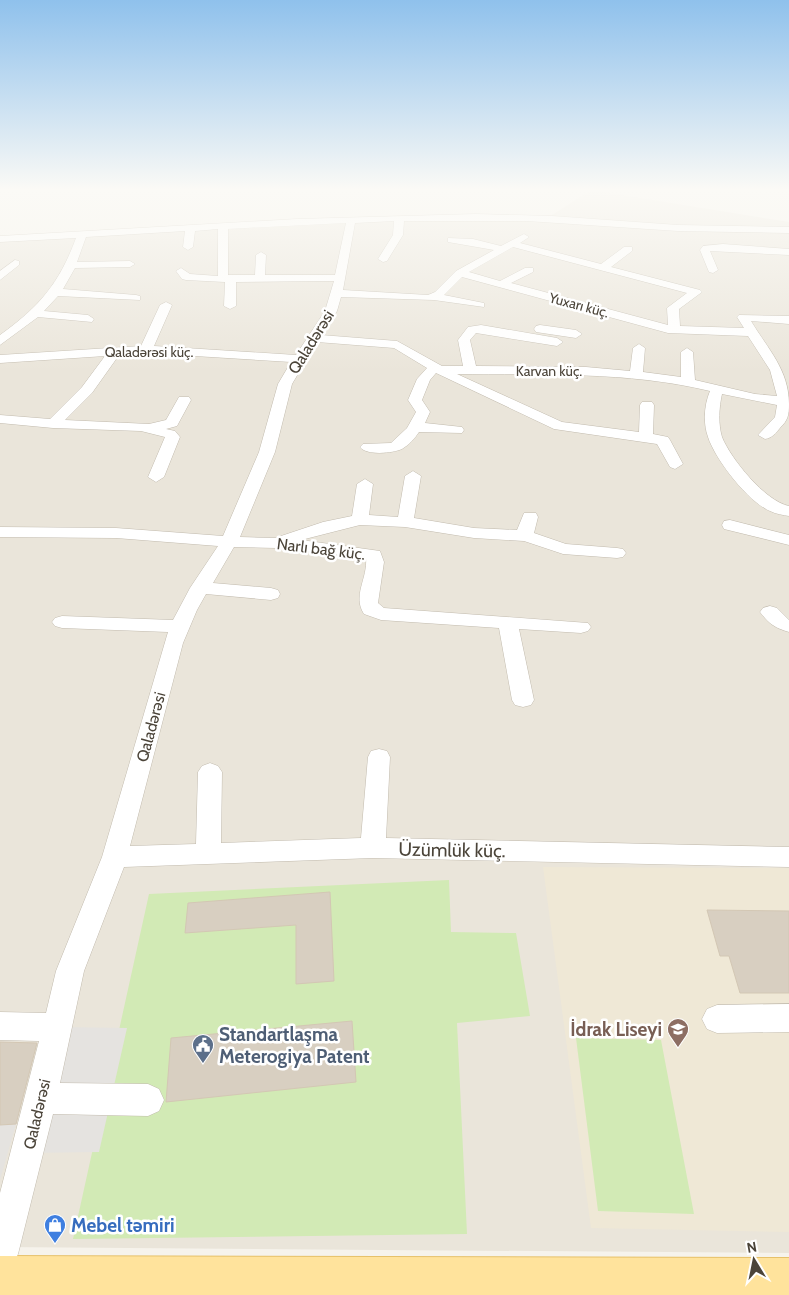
<svg xmlns="http://www.w3.org/2000/svg" width="789" height="1295" font-family="Cabin,sans-serif">
<rect width="100%" height="100%" fill="#f6f3ec"/>
<path fill="#eae5da" d="M591,190L789,222V1253L0,1247V236L329,219L552,215Z"/>
<path fill="#efe8d6" d="M543,867L789,868V1232L591,1228Z"/>
<path fill="#d2eab5" d="M449,880L451,932L516,933L530,1016L457,1023L467,1234L73,1239L149,894Z
M576,1038L661,1040L694,1214L598,1211Z"/>
<path fill="#e5e3e0" d="M57,1027L127,1028L99,1152L28,1153Z
M16,1124L0,1180V1125Z"/>
<path fill="#d8cfc1" stroke="#d3c7b4" d="M330,892L334,981L296,984V925L185,933L188,903Z
M707,910L789,911V993H740L729,956H720Z
M352,1021L356,1082L166,1102L171,1038Z
M0,1042L37,1043L16,1124L0,1125Z"/>
<g fill="none" stroke-linecap="round" stroke-linejoin="round">
<g stroke="#c2bbae" stroke-width="1">
<path id="minor" d="M476,214L552,216L678,225L789,227V233L678,231L527,221H404L403,235L387,261L383,262L378,259L393,235L394,221L355,223L343,290L428,295L435,292L456,271L494,250L448,242V238L473,239L501,246L524,234L529,237L520,243L601,264L624,247H632V251L611,267L700,290L702,292L679,309L680,326L744,328L737,317L739,315L789,316V324L751,321C768,349 789,370 789,404C789,415 788,420 780,428C776,433 772,438 765,439L758,435L775,417L777,405L722,394C719,407 718,424 722,437C731,459 765,501 789,506V516C783,515 776,514 770,511C748,502 715,459 708,437C703,423 704,405 710,391C627,371 541,375 457,374L562,422L639,432L640,405L642,402H652L654,405L653,434L668,437L670,440L683,464L675,469L670,467L657,444L554,429L436,373L430,380L422,400L430,412L425,423L462,427L464,430L462,433L419,432C415,438 409,445 402,449C393,453 367,456 360,447L363,444L391,443L407,428L416,412L408,400L417,379L427,368L394,348L317,342L292,384L275,452L240,537L275,538L323,522L352,516L357,484L365,479L373,484L369,515L398,517L405,476L413,471L421,476L414,518L474,528L517,530L524,513H536L538,517L534,533L566,544L617,548L623,549L626,553L623,557L617,558L563,554L524,541L474,538L405,527L360,525L301,540L380,551L384,562L378,603L384,608L588,623L591,627L588,631L581,633L519,629L534,700L531,705L523,707L515,705L512,700L499,628L381,620L364,614C352,596 368,578 366,558L277,548L234,547L213,583L271,588L278,590L280,594L278,598L271,600L206,594L197,610L183,643L130,846L196,844L198,772L202,766L210,763L218,766L222,772L221,843L361,838L368,757L371,751L379,749L387,751L390,757L386,838L789,847V867L373,858L124,867L84,971L60,1083L148,1084L159,1089L164,1100L159,1111L148,1116L53,1114L18,1254L12,1266L0,1272V1193L39,1041L0,1040V1012L46,1013L56,971L102,857L168,632L62,628L55,626L52,622L55,618L62,616L173,620L190,588L218,546L116,538L0,537V527L116,528L223,536L259,452L278,384L291,362L146,353L119,355L92,393L65,420L149,424L166,420L179,397H189L191,400L177,426L166,429L175,431L180,437L164,477L156,482L148,477L165,437L141,431L53,428L0,423V415L50,419L82,387L105,356L0,363V355L141,346L160,305L166,302L172,305L154,346L296,355L325,311L334,281L236,282V306L230,309L224,306L225,282L186,280L182,279L176,271L181,268L190,274L218,276V229L195,231L193,247L188,250L183,247L185,231L86,237L77,262L130,261L135,264L130,267L75,268L63,289L136,295L140,296V300L58,296L44,311L88,315L94,319L92,322L38,317L0,345V335C39,307 59,284 76,238L0,242V236L297,219ZM346,223L335,275H265L266,255L261,252L256,255L255,275H228V229ZM513,247L687,293L667,308L668,325L511,283L533,272V268H525L500,281L469,272ZM462,277L668,333L748,336L770,370L777,396L755,394L695,380L693,352L687,348L681,352V377L643,372L645,348L639,344L633,348L630,371L586,367L476,366L470,340L476,333L557,346L563,342L557,338L481,325L468,327L458,340L463,366H442L397,341L321,335L337,311L341,297L434,300L484,307V303L444,295Z
M723,244L789,249V255L710,251L718,270L713,273L709,272L700,250L703,246Z
M15,260L19,261V265L0,280V271Z
M540,325L576,330L582,334L576,338L536,332L534,329L536,326Z
M730,520L789,535V545L724,529L722,525L724,521Z
M770,606L777,608L789,620V632C775,628 769,624 760,612L763,608Z
M789,1004V1032L717,1033L707,1029L702,1019L707,1009L717,1005Z"/>
</g>
<g stroke="#e6c16a" stroke-width="2">
<path id="major" d="M0,1256L789,1258V1295H0Z"/>
</g>
<use href="#minor" fill="#fff" fill-rule="evenodd"/>
<use href="#major" fill="#ffe39c" fill-rule="evenodd"/>
</g>
<linearGradient id="sky" x2="0" y2="1"><stop stop-color="#8fc1ec"/><stop offset="0.51" stop-color="#fbfaf6"/><stop offset="1" stop-color="#fbfaf6" stop-opacity="0"/></linearGradient>
<rect width="789" height="372" fill="url(#sky)"/>
<defs>
<g id="school-pin" transform="scale(1.125)"><path d="M0 17L-7.5 6A9.5 9.5 0 1 1 7.5 6Z" fill="#8d6e63" stroke="#fff"/><path d="M0-5L7-2L0 1L-7-2ZM-4 1L0 2.5L4 1V4Q0 6-4 4Z" fill="#fff"/></g>
<g id="civic-pin" transform="scale(1.125)"><path d="M0 17L-7.5 6A9.5 9.5 0 1 1 7.5 6Z" fill="#5c6f8a" stroke="#fff"/><path d="M-.6-6.5H3V-4.5H.6V-3L4-1V1h2V6H-6V1h2V-1L-.6-3ZM-1.2 2.5V6h2.4V2.5Z" fill="#fff"/></g>
<g id="shop-pin" transform="scale(1.125)"><path d="M0 17L-7.5 6A9.5 9.5 0 1 1 7.5 6Z" fill="#3f7fe0" stroke="#fff"/><path d="M-5-2.5h2.3a2.7 3.5 0 0 1 5.4 0H5L5.5 6h-11ZM-1.5-2.5h3a1.5 2.3 0 0 0-3 0Z" fill="#fff"/></g>
</defs>
<g fill-rule="evenodd">
<use href="#school-pin" x="678" y="1029"/>
<use href="#civic-pin" x="203" y="1045"/>
<use href="#shop-pin" x="55" y="1225"/>
</g>
<g text-anchor="middle" dominant-baseline="central" stroke-width="5" stroke-linejoin="round" paint-order="stroke">
<g font-size="14" fill="#4b4439" stroke="#fff">
<text transform="translate(579 305) rotate(15)">Yuxarı küç.</text>
<text x="149" y="352">Qaladərəsi küç.</text>
<text x="549" y="371">Karvan küç.</text>
</g>
<g font-size="16" fill="#4b4439" stroke="#fff">
<text transform="translate(311 342) rotate(-58)">Qaladərəsi</text>
<text transform="translate(321 549) rotate(7)">Narlı bağ küç.</text>
<text transform="translate(151 727) rotate(-75)">Qaladərəsi</text>
<text transform="translate(37 1114) rotate(-77)">Qaladərəsi</text>
</g>
<g font-size="19" fill="#4b4439" stroke="#fff">
<text transform="translate(452 850) rotate(1)">Üzümlük küç.</text>
</g>
<g font-size="19" font-weight="bold" fill="#785e54" stroke="#fff" text-anchor="end">
<text x="662" y="1029">İdrak Liseyi</text>
</g>
<g font-size="19" font-weight="bold" fill="#4e5e75" stroke="#fff" text-anchor="start">
<text x="219" y="1034">Standartlaşma<tspan x="219" dy="22">Meterogiya Patent</tspan></text>
</g>
<g font-size="19" font-weight="bold" fill="#366cbe" stroke="#fff" text-anchor="start">
<text x="71" y="1225">Mebel təmiri</text>
</g>
</g>
<g transform="translate(754 1260) rotate(350)" stroke="#ffffff" stroke-width="4" paint-order="stroke">
<path d="M0-4L9 19L0 12L-9 19Z" fill="#4b4439"/>
<text y="-8" font-size="14" font-weight="bold" text-anchor="middle" fill="#4b4439">N</text>
</g>
</svg>
